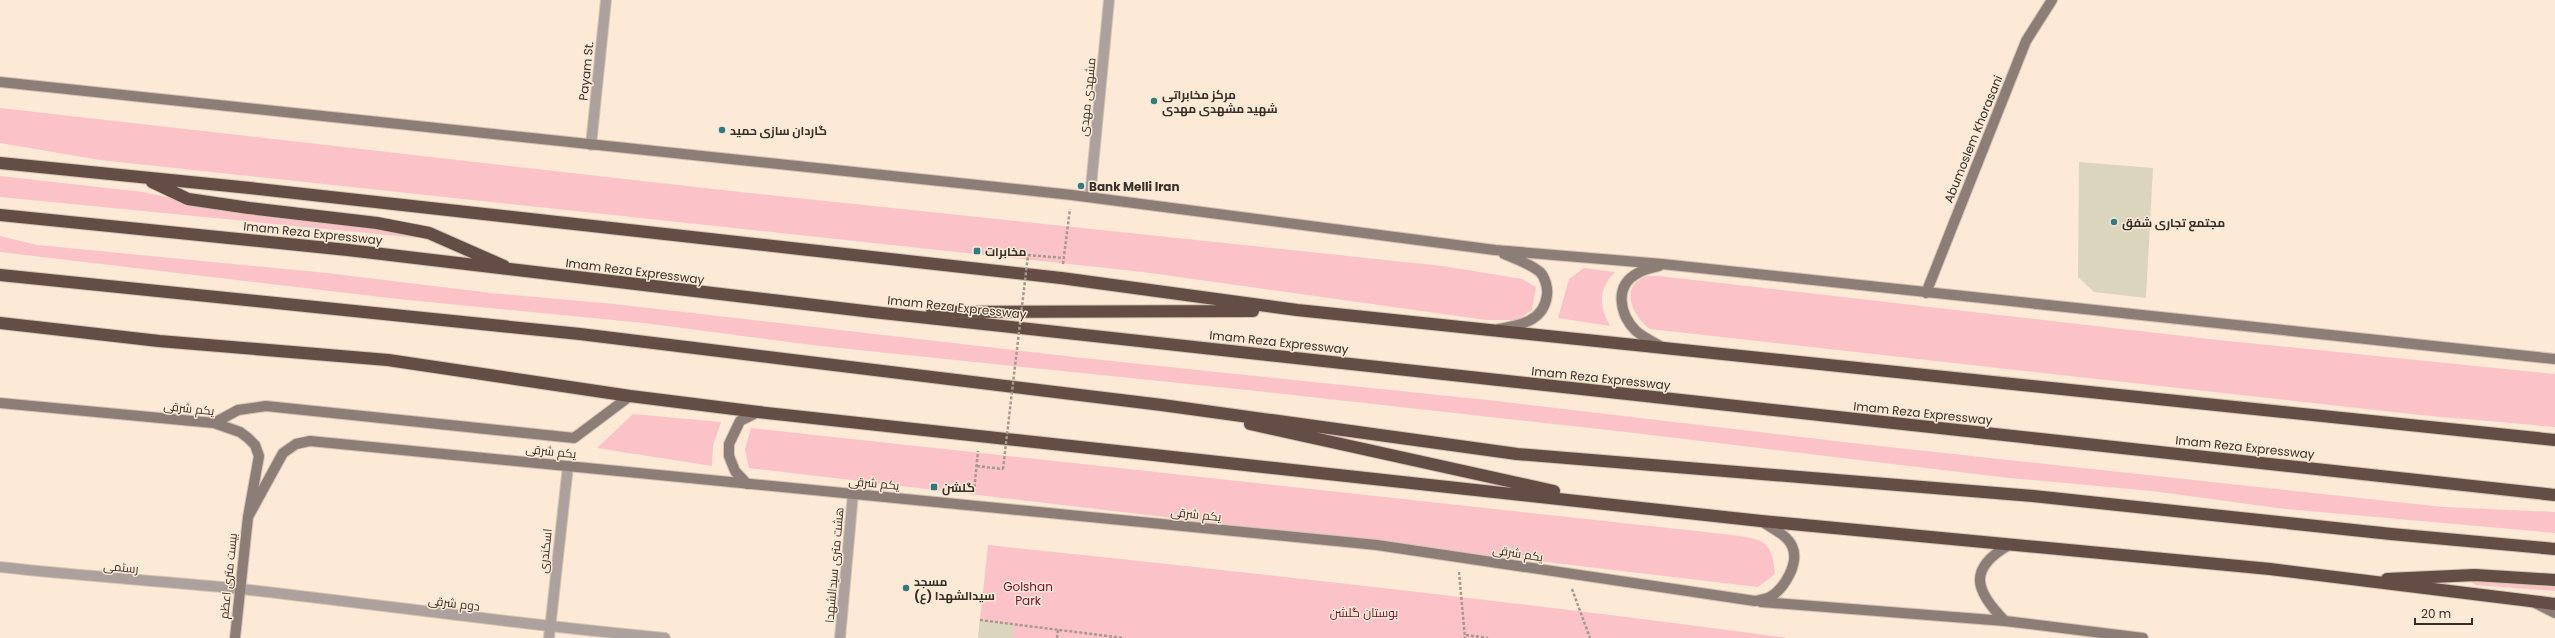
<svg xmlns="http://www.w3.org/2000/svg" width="2555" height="638" font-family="Poppins,Cairo,sans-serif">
<rect width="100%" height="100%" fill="#fce9d6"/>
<path fill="#fbc3c7" d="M0,108L740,192L1443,266L1522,279L1536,287L1532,310L1517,320H1486L1143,272L100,160L0,143Z
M0,176L143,192L189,202L382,229L428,239L0,197Z
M0,236L37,245L327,273L491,293L614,304L1083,358L1497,401L1852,443L2443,507L2555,512V533L2285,509L2152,491L2009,478L1626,432L1257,391L820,346L644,323L398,299L0,252Z
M1584,268L1615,272C1598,289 1599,306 1610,326L1558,318L1569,279Z
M1646,276H1659L2218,340L2555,374V427L2420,415L1650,329C1632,316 1619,286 1646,276Z
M633,414L721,422L713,446L712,466L597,448Z
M751,428L1733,535C1764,540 1772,540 1775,574L1758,587L749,468L745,449Z
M988,545C1255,573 1521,602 1787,638H978Z
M2474,580L2555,587V591L2476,585L2471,582Z"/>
<path fill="#dcd5bd" d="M2079,162L2153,168L2146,298L2094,292L2078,277Z
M980,620L1013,624L1014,638H978Z"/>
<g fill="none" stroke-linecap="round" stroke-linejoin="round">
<g stroke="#d4c4b3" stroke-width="12">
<path id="street" d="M591,145L606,0
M1090,197L1109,0
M0,567C80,576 161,581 241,589C383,605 523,625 665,638
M549,638L568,466
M840,638L853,494"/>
</g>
<g stroke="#d4c4b3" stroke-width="12">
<path id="secondary" d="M0,82L1072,195L1495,250L1662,264L2555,359
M1659,266C1652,268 1644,269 1638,273C1613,286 1620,315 1636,331C1643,337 1653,342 1660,346
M1926,293L2026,41L2052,0
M1499,329C1521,325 1544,321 1547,295C1548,288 1545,277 1540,272C1529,263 1516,259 1504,254
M0,403L214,423L240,432L248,438L255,445L259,456L248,517L235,638
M214,423L238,410L266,406L574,438L630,396
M747,484L735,471L729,456V444L740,421L758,412
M248,517L283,453L296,444L310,441L1377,545L1755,601C1760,600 1766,599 1770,597C1784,589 1800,563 1792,546C1787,535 1772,528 1761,521
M1761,602L2005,621L2143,638
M2535,603L2555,613
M2005,621C1975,591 1967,569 2009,545"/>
</g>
<g stroke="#d4c4b3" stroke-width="14">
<path id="highway" d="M0,163L250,188L1061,278L1297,310L2555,440
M152,182L188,199L249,208L377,223L429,233L504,266
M0,215L348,250L873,312L2555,495
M0,275L580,334L1162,405L1517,454L2033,496L2391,534L2555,549
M932,312L1253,311
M0,323L159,341L388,360L630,396L758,412L1761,521L2270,569L2555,604
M1250,424L1554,491
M2387,579L2475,575L2555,580"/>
</g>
<path stroke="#a7998b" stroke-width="2.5" stroke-dasharray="3 2" stroke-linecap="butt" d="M1028,255L1064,258
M1063,264L1070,209
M977,466L1003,469
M974,492L978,451
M1459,572L1465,638
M1572,589L1590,638
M980,620L1123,638
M1466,635L1488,638
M1057,638L1058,630"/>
<use href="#street" stroke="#ada19d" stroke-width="10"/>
<use href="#secondary" stroke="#8d7d77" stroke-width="10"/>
<use href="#highway" stroke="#634d45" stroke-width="12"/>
<path stroke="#a7998b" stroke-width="2.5" stroke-dasharray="3 2" stroke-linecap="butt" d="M1003,469L1028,255"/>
</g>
<g fill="#317a7f" stroke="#fce9d6" stroke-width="1.5">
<circle cx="1154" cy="101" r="4"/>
<circle cx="722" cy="130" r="4"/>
<circle cx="1081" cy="186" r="4"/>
<circle cx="2114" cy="222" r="4"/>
<rect x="973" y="247" width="8" height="8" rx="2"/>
<rect x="930" y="483" width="8" height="8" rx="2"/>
<circle cx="906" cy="588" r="4"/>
</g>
<g text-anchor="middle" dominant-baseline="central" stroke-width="3" stroke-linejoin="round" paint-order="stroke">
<g font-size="12" fill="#362f28" stroke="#fce9d6">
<text transform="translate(586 71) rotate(-84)">Payam St.</text>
<text transform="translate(1087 97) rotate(-84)">مشهدی مهدی</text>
<text transform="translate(1973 139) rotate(-68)">Abumoslem Khorasani</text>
<text transform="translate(313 233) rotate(6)">Imam Reza Expressway</text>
<text transform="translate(635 271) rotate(7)">Imam Reza Expressway</text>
<text transform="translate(957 307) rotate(6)">Imam Reza Expressway</text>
<text transform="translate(1279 342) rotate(6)">Imam Reza Expressway</text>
<text transform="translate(1601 378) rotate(6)">Imam Reza Expressway</text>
<text transform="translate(189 408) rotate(6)">یکم شرقی</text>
<text transform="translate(1923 413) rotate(6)">Imam Reza Expressway</text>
<text transform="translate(2245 447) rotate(6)">Imam Reza Expressway</text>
<text transform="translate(551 451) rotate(6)">یکم شرقی</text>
<text transform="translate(874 483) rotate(5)">یکم شرقی</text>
<text transform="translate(1196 514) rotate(6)">یکم شرقی</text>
<text transform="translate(545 551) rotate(-84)">اسکندری</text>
<text transform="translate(1518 553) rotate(9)">یکم شرقی</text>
<text transform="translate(834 565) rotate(-85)">هشت متری سیدالشهدا</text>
<text transform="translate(121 567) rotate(5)">رستمی</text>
<text transform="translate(228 576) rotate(-84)">بیست متری اعظم</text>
<text transform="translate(454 603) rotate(7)">دوم شرقی</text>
</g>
<g font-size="12" font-weight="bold" fill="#362f28" stroke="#fce9d6" text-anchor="start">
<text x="1162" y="94">مرکز مخابراتی<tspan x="1162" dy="14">شهید مشهدی مهدی</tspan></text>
<text x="730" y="130">گاردان سازی حمید</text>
<text x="1089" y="186">Bank Melli Iran</text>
<text x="2122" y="222">مجتمع تجاری شفق</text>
<text x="985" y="251">مخابرات</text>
<text x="942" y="487">گلشن</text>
<text x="914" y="581">مسجد<tspan x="914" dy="14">سیدالشهدا (ع)</tspan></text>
</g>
<g font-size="12" fill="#7b0829" stroke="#fce9d6">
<text x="1028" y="586">Golshan<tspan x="1028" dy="14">Park</tspan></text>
<text x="1364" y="612">بوستان گلشن</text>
</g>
</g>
<path d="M2415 618v6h57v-6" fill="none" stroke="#362f28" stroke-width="2"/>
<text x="2421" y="618" font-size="12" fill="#362f28" stroke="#fce9d6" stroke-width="3" paint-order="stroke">20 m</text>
</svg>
